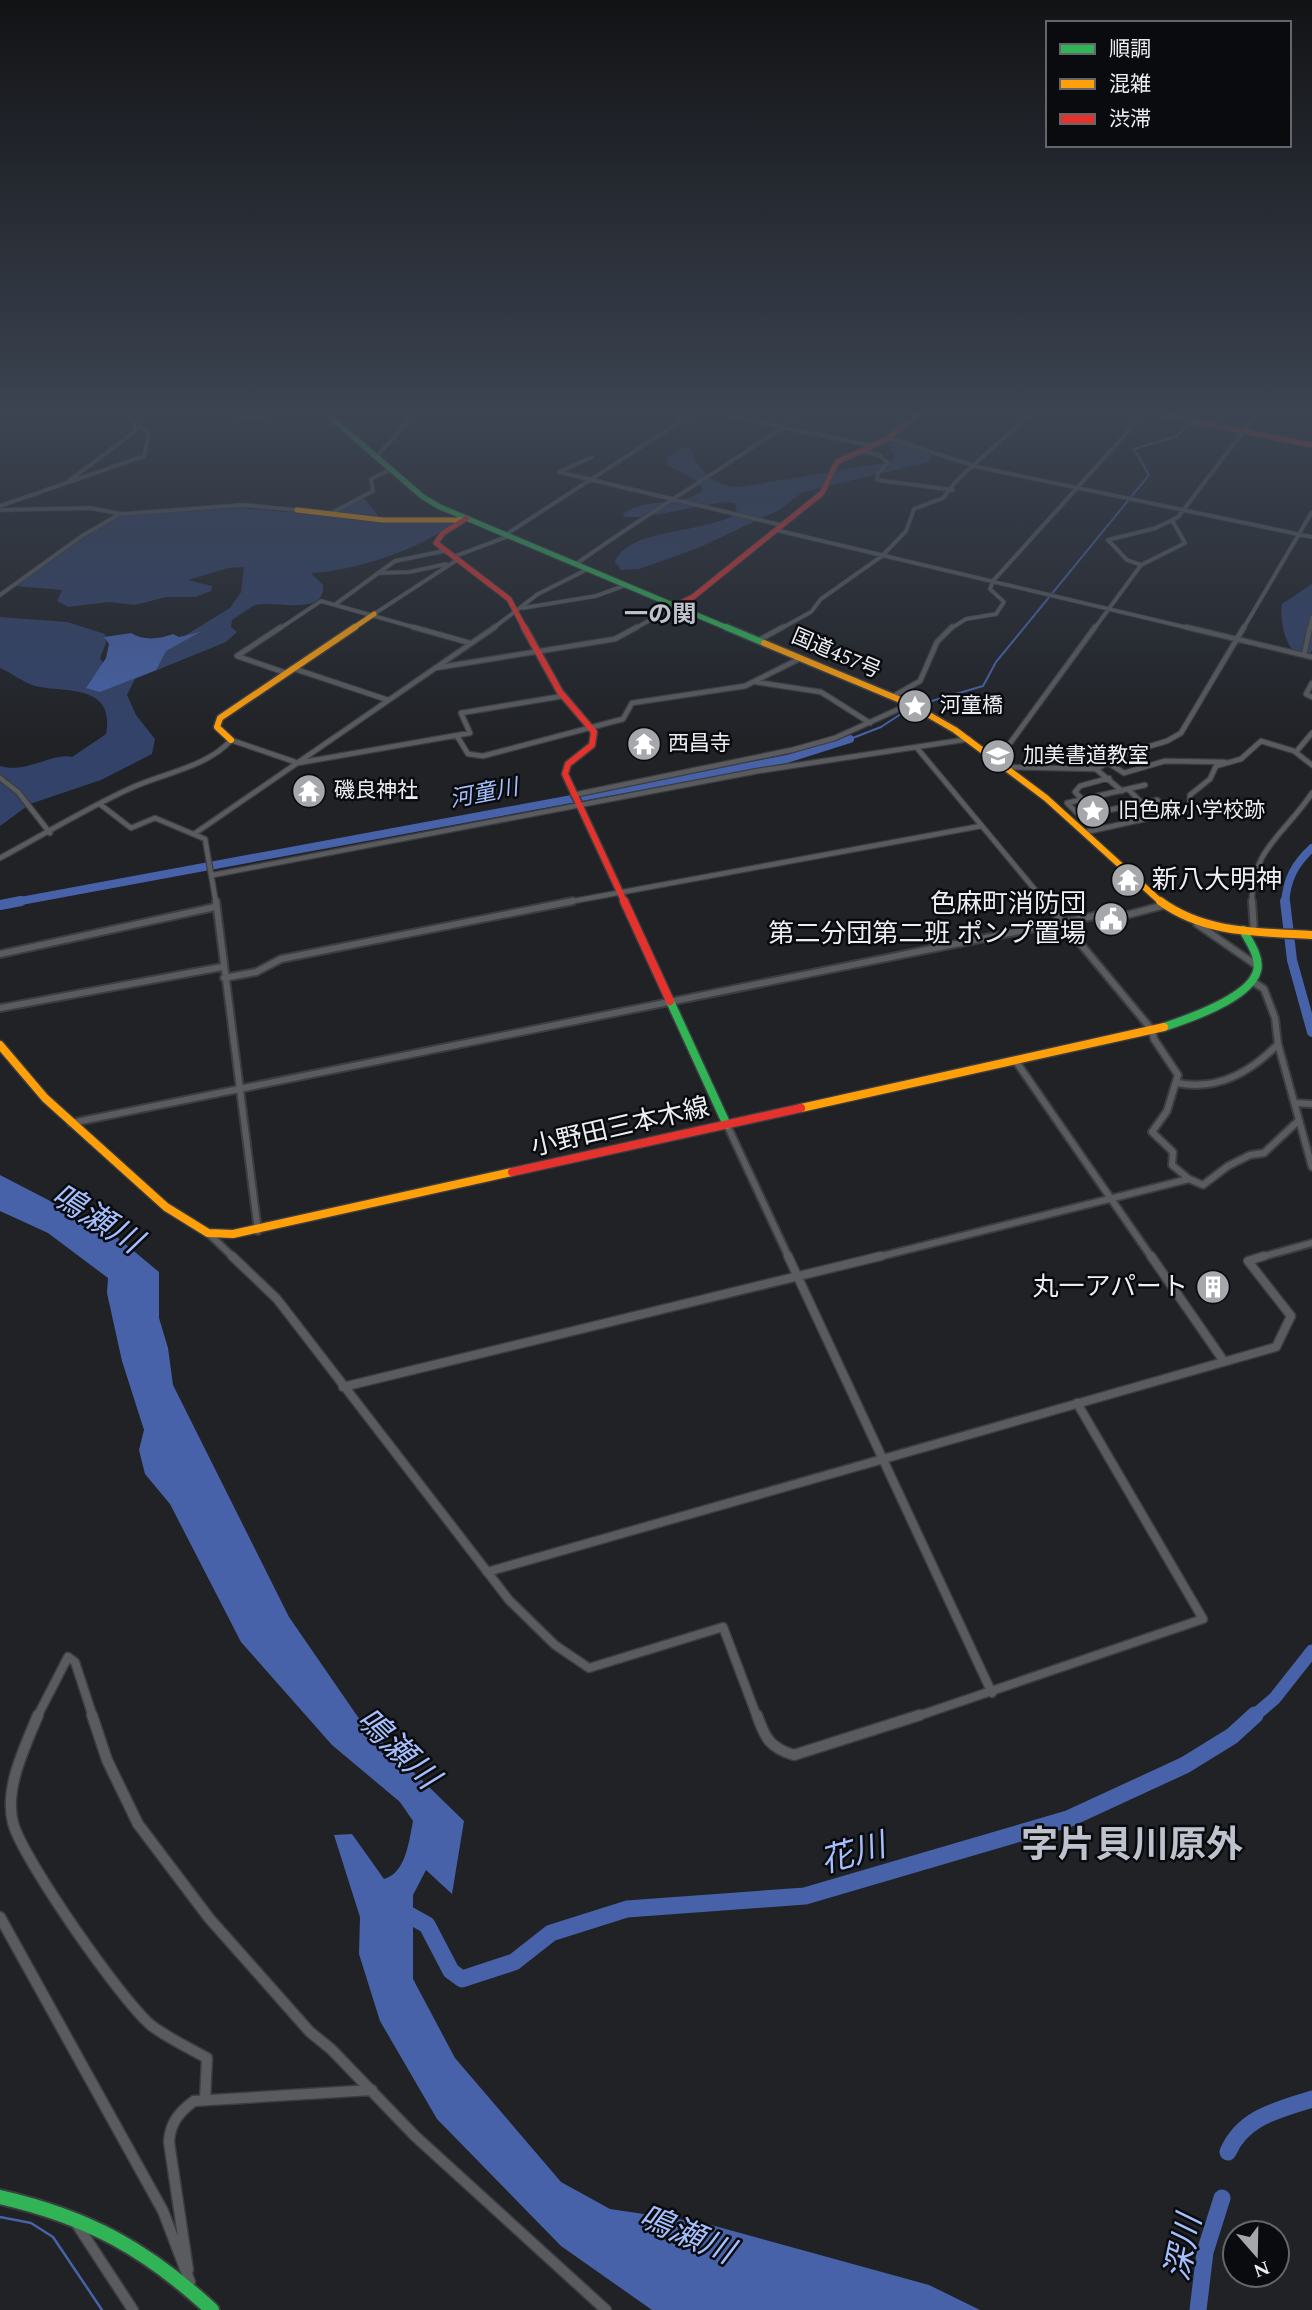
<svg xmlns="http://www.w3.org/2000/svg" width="1312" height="2310" font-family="Spectral,'Noto Sans JP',serif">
<rect width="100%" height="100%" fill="#202226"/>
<path fill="#324269" d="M894,438L912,442L932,457L929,462L803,492L779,510L698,548L639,569L621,570L615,562C628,527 708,534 737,513L735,503L723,502L643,517H624L623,514C646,496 682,509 703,490L696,480L667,465V458L680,448H690C699,472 715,487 740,487L885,463L896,457L888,445Z
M364,498L382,521L455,522C421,549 355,571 311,573L323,585C326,617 273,600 256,605C248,608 240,615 232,620L231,627L237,632L226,642L135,679L127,695L136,715L155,739L152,754L101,780L30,804L0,826V766C26,774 54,752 72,757L106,734C116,683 64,693 35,686C22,682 12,673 0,668V617L67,622L105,634L106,643L100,658L105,666L150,657L230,608L241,592L244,567L228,568L188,580L212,586L211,591L195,597H166L135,605L109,602L68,607L57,601L62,590L16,586L116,515L228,507L327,515Z
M1312,584V651L1308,656C1287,660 1279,621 1282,604Z"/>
<path fill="#4762a8" d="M200,632L166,651L156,670L100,692L86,688L106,658L109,644L104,637L131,633C144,641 159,639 173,634L179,637Z
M0,1175L112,1233L159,1272V1318L168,1348L173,1385L289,1617L360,1720L464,1821L452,1894L426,1870L413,1895V1979L455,2058L561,2182L610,2209L704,2223L929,2285L980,2310H652L561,2246L437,2119L380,2021L359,1954L360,1917L334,1835L352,1834L384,1879C406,1873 409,1841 413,1821L400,1802L332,1745L241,1642L170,1504L145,1474L139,1450L144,1430L122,1361L107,1293L108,1278L48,1233L0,1211Z"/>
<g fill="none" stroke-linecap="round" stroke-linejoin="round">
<path stroke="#4762a8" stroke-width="2" d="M918,705L983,686L996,662L1149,475L1134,449L1177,436L1197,416
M850,739L881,727L910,708"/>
<path stroke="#4762a8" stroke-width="2.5" d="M0,2217L31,2223L53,2237L102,2310"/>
<path stroke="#4762a8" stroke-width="8" d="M10,903L787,759L850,739
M1285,903C1287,879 1294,865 1312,848"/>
<path stroke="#4762a8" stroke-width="10" d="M1285,901L1292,960L1312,1032
M0,905L21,901"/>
<path stroke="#4762a8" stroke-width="13" d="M1253,1717L1275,1698L1312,1651"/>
<path stroke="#4762a8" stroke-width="17" d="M402,1911L427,1925L451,1971L462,1979L514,1962L551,1933L627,1909L805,1896L1068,1819L1185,1765L1232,1736L1255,1715
M1228,2152C1243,2117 1278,2110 1312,2099
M1198,2310L1205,2252L1222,2198"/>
<g stroke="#3b3d40" stroke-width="5">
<path id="street-far4" d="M238,416H267
M731,416L872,446
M888,438L978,467L1312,537
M860,451L879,455L888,463L878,473L877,480L953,490
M376,457L413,416
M592,457L559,472L781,525
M70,480L133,433L137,428L135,423
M0,506L144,456L149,434L128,416
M0,510L90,508L122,514L243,505L297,510
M330,514L373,491L371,479L391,469
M776,530L1193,629
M505,535L689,416
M453,557L509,536
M576,564C649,512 726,467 799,416
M1141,565L1127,560L1108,540L1156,528L1178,517L1255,416
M378,573L410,572L446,564
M0,595L82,536L120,514
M337,603L395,561L444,551
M523,608L596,596L626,585
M374,614L457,560
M279,629L321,601L420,629
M492,629L538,594L588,569
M634,629L675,606
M780,629L811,612L821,599L882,556L906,531L914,509L943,498L957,480L1028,416
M950,629L966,619L996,614L1004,602L990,589L993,581L1142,416
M1094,629L1141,565L1185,543L1172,520
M1243,629L1312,512
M1310,629L1312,617"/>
</g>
<g stroke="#3b3d40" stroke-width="7">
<path id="street-far3" d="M281,627L237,656L286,673
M413,627L470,643
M1186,627L1312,657
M759,640L783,627
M1304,655L1310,627
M292,668L388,700
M435,668L615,639L637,627
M756,682L821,692L870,723
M1312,683L1306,694L1312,697
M892,697L920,681L937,642L952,627
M457,736L468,754L483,756L623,719L632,703L745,686L801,658
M917,748L1046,903
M1296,752L1312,733
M1110,764L1124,773L1165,761L1224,762
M1004,767L1096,769L1124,754L1167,741L1181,733L1244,627
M1012,767L1003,756L1005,750L1095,627
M1097,770L1122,791
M0,778L18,792L50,833
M1145,785L1067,803L1080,816L1157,800L1172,813
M1128,789L1142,803
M573,795L792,750L835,738L910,704
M1083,800L1075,792L1080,786L1109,778
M101,805L131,828L155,818L205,839L216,903
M1119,808L1134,821
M1086,832L1190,809V795L1210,779L1216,766L1241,759L1261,741L1294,751L1312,765
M194,834L495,627
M0,858C43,835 85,809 129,789C160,774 208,767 231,740L298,763L470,733L461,713L563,696
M213,875L758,771L969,739
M563,903L981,826
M1252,903C1250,850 1286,833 1312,793"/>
</g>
<g stroke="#3b3d40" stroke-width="10">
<path id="street-far2" d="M216,901L258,1231
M1252,901L1254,932
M1197,924L1256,965
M0,954L215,907
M224,978L256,972L281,959L573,901
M1252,981L1264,989L1275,1018L1278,1044L1312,1167
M0,1008L222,967
M1015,1060L1152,1258
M1177,1083C1217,1091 1251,1072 1278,1044
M1296,1103L1312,1104
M71,1123L1104,914L1119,917L1165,905
M727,1125L789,1258
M1189,1179L1203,1185L1228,1166L1250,1155L1264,1153L1298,1121
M208,1233L234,1258
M874,1258L1189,1179L1172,1165L1173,1152L1152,1132L1167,1111L1178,1075L1154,1039L1152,1030L1045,901
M1258,1258L1312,1243"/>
</g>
<g stroke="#3b3d40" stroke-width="11">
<path id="street-far1" d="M232,1256L277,1299L509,1600L555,1645L589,1668L723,1627L757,1717
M788,1256L992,1693
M1151,1256L1223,1360
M343,1387L881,1256
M487,1572L1276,1347L1291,1316L1248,1261L1264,1256
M37,1717L68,1657L75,1662L93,1717
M915,1717L1203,1619L1077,1403"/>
</g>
<g stroke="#3b3d40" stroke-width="13">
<path id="street" d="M38,1715C25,1747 4,1788 13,1823C22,1858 123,2003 152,2026C168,2038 189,2048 207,2058L205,2100
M92,1715L107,1760L138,1824L209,1918L310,2032L331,2049L415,2136L606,2310
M757,1715C765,1738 770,1748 794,1755L920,1715
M0,1917L163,2211L190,2282
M76,2223L133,2310
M188,2270L169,2142C170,2123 179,2112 194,2101L372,2090"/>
</g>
<g stroke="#3b3d40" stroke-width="7">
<path id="fast-far3" d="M329,416L423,497L440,507L730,629"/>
</g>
<g stroke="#3b3d40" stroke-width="9">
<path id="fast-far2" d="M726,627L764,643"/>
</g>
<g stroke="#3b3d40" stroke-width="11">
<path id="fast-far1" d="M670,1001L727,1125
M1164,1027C1188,1019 1250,998 1257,971C1261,958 1249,941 1243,930"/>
</g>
<g stroke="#3b3d40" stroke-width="18">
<path id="fast" d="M0,2197C88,2217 146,2249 212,2310"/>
</g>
<g stroke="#3b3d40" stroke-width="7">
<path id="slow-far2" d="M297,510L383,520H462
M352,629L374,614"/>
</g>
<g stroke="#3b3d40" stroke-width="9">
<path id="slow-far1" d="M764,643L910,704L955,730L1046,798L1162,903
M231,740L217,727L220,718L355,627"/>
</g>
<g stroke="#3b3d40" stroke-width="11">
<path id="slow" d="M1160,901C1205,934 1258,932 1312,935
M0,1045L45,1098L166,1207L208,1233L233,1234L512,1172
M801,1108L1164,1027"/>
</g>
<g stroke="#3b3d40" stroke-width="7">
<path id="jam-far2" d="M1167,416L1312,445
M467,518L443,533L436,543L509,599L525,629
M675,606L693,597L822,493L837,462L887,439L916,416"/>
</g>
<g stroke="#3b3d40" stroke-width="9">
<path id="jam-far1" d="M524,627L560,692L594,732L592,745L568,764L565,774L625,903"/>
</g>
<g stroke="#3b3d40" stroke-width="11">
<path id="jam" d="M624,901L670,1001
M512,1172L801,1108"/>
</g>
<use href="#street-far4" stroke="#595b5e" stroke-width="3.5"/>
<use href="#street-far3" stroke="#595b5e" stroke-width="4.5"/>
<use href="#street-far2" stroke="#595b5e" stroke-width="6"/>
<use href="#street-far1" stroke="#595b5e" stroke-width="8"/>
<use href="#street" stroke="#595b5e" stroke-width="10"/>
<use href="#fast-far3" stroke="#30b455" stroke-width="5"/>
<use href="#fast-far2" stroke="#30b455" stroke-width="6"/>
<use href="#fast-far1" stroke="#30b455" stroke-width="8"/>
<use href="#fast" stroke="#30b455" stroke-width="14"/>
<use href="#slow-far2" stroke="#ff9f0a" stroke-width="5"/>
<use href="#slow-far1" stroke="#ff9f0a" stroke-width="6"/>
<use href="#slow" stroke="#ff9f0a" stroke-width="8"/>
<use href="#jam-far2" stroke="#e5322d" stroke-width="5"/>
<use href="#jam-far1" stroke="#e5322d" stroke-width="6"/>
<use href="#jam" stroke="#e5322d" stroke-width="8"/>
</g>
<linearGradient id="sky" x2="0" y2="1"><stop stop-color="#121315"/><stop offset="0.56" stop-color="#3c4452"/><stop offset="1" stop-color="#3c4452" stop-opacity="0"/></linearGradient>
<rect width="1312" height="739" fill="url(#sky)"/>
<defs>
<g id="sight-disc" transform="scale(1.75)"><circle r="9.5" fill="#a5a7ab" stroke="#090b0e"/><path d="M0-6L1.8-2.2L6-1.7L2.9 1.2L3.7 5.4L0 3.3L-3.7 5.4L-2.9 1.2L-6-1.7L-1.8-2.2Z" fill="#fff"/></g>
<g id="temple-disc" transform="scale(1.75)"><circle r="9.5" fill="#a5a7ab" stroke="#090b0e"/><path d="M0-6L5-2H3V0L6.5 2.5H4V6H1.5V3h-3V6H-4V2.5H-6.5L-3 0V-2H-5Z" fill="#fff"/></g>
<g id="school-disc" transform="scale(1.75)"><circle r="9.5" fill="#a5a7ab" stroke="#090b0e"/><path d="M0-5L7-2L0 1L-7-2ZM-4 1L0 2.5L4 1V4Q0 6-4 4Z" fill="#fff"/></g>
<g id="civic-disc" transform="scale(1.75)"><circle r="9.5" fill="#a5a7ab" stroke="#090b0e"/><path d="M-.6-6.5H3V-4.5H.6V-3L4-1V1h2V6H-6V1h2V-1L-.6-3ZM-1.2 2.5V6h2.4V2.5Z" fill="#fff"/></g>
<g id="building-disc" transform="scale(1.75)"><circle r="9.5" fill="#a5a7ab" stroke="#090b0e"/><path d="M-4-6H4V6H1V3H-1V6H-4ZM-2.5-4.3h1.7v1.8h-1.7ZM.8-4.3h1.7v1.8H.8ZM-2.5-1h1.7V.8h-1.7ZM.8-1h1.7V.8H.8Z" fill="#fff"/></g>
</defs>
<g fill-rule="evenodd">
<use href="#sight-disc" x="915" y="706"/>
<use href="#temple-disc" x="644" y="744"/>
<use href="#school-disc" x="998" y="756"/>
<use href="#temple-disc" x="309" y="791"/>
<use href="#sight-disc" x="1093" y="811"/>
<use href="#temple-disc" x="1128" y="880"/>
<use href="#civic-disc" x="1111" y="919"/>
<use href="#building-disc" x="1213" y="1287"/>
</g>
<g text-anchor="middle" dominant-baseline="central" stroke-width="5" stroke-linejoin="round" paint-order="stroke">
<g font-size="21" fill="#eceef3" stroke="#090b0e">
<text transform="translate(836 654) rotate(23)">国道457号</text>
</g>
<g font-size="21" fill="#eceef3" stroke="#090b0e" text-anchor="start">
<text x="940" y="706">河童橋</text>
<text x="668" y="744">西昌寺</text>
<text x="1023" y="756">加美書道教室</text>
<text x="334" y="791">磯良神社</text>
<text x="1118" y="811">旧色麻小学校跡</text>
</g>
<g font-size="23" font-style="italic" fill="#a5bffe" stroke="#090b0e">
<text transform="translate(484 794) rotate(-11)">河童川</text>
</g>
<g font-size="24" font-weight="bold" fill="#bec2cc" stroke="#090b0e">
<text x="660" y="615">一の関</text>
</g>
<g font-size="26" fill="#eceef3" stroke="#090b0e" text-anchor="end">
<text x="1152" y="880" text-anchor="start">新八大明神</text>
<text x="1086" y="904">色麻町消防団<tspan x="1086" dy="30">第二分団第二班 ポンプ置場</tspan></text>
<text x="1188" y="1287">丸一アパート</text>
</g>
<g font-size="26" fill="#eceef3" stroke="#090b0e">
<text transform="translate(620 1127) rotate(-13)">小野田三本木線</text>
</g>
<g font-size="33" font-style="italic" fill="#a5bffe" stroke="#090b0e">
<text transform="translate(96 1219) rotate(32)">鳴瀬川</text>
<text transform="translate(397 1749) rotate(44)">鳴瀬川</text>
<text transform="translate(853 1854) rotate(-16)">花川</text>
<text transform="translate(686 2235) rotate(23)">鳴瀬川</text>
<text transform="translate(1184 2248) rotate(-78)">深川</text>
</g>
<g font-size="37" font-weight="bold" fill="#bec2cc" stroke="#090b0e">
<text x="1132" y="1846">字片貝川原外</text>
</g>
</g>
<rect x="1046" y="21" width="245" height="126" fill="#090b0e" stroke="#64666a" stroke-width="2"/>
<rect x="1060" y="44" width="35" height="10" fill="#30b455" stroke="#64666a" stroke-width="2"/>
<text x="1109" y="56" font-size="21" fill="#eceef3">順調</text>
<rect x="1060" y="79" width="35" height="10" fill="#ff9f0a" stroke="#64666a" stroke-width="2"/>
<text x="1109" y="91" font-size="21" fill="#eceef3">混雑</text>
<rect x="1060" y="114" width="35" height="10" fill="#e5322d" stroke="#64666a" stroke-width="2"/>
<text x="1109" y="126" font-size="21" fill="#eceef3">渋滞</text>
<g transform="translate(1256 2254) rotate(160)"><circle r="33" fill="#090b0e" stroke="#64666a" stroke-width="2"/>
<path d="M0-5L12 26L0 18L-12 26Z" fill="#a5a7ab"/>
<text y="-10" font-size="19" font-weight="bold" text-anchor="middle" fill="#eceef3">N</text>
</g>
</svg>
